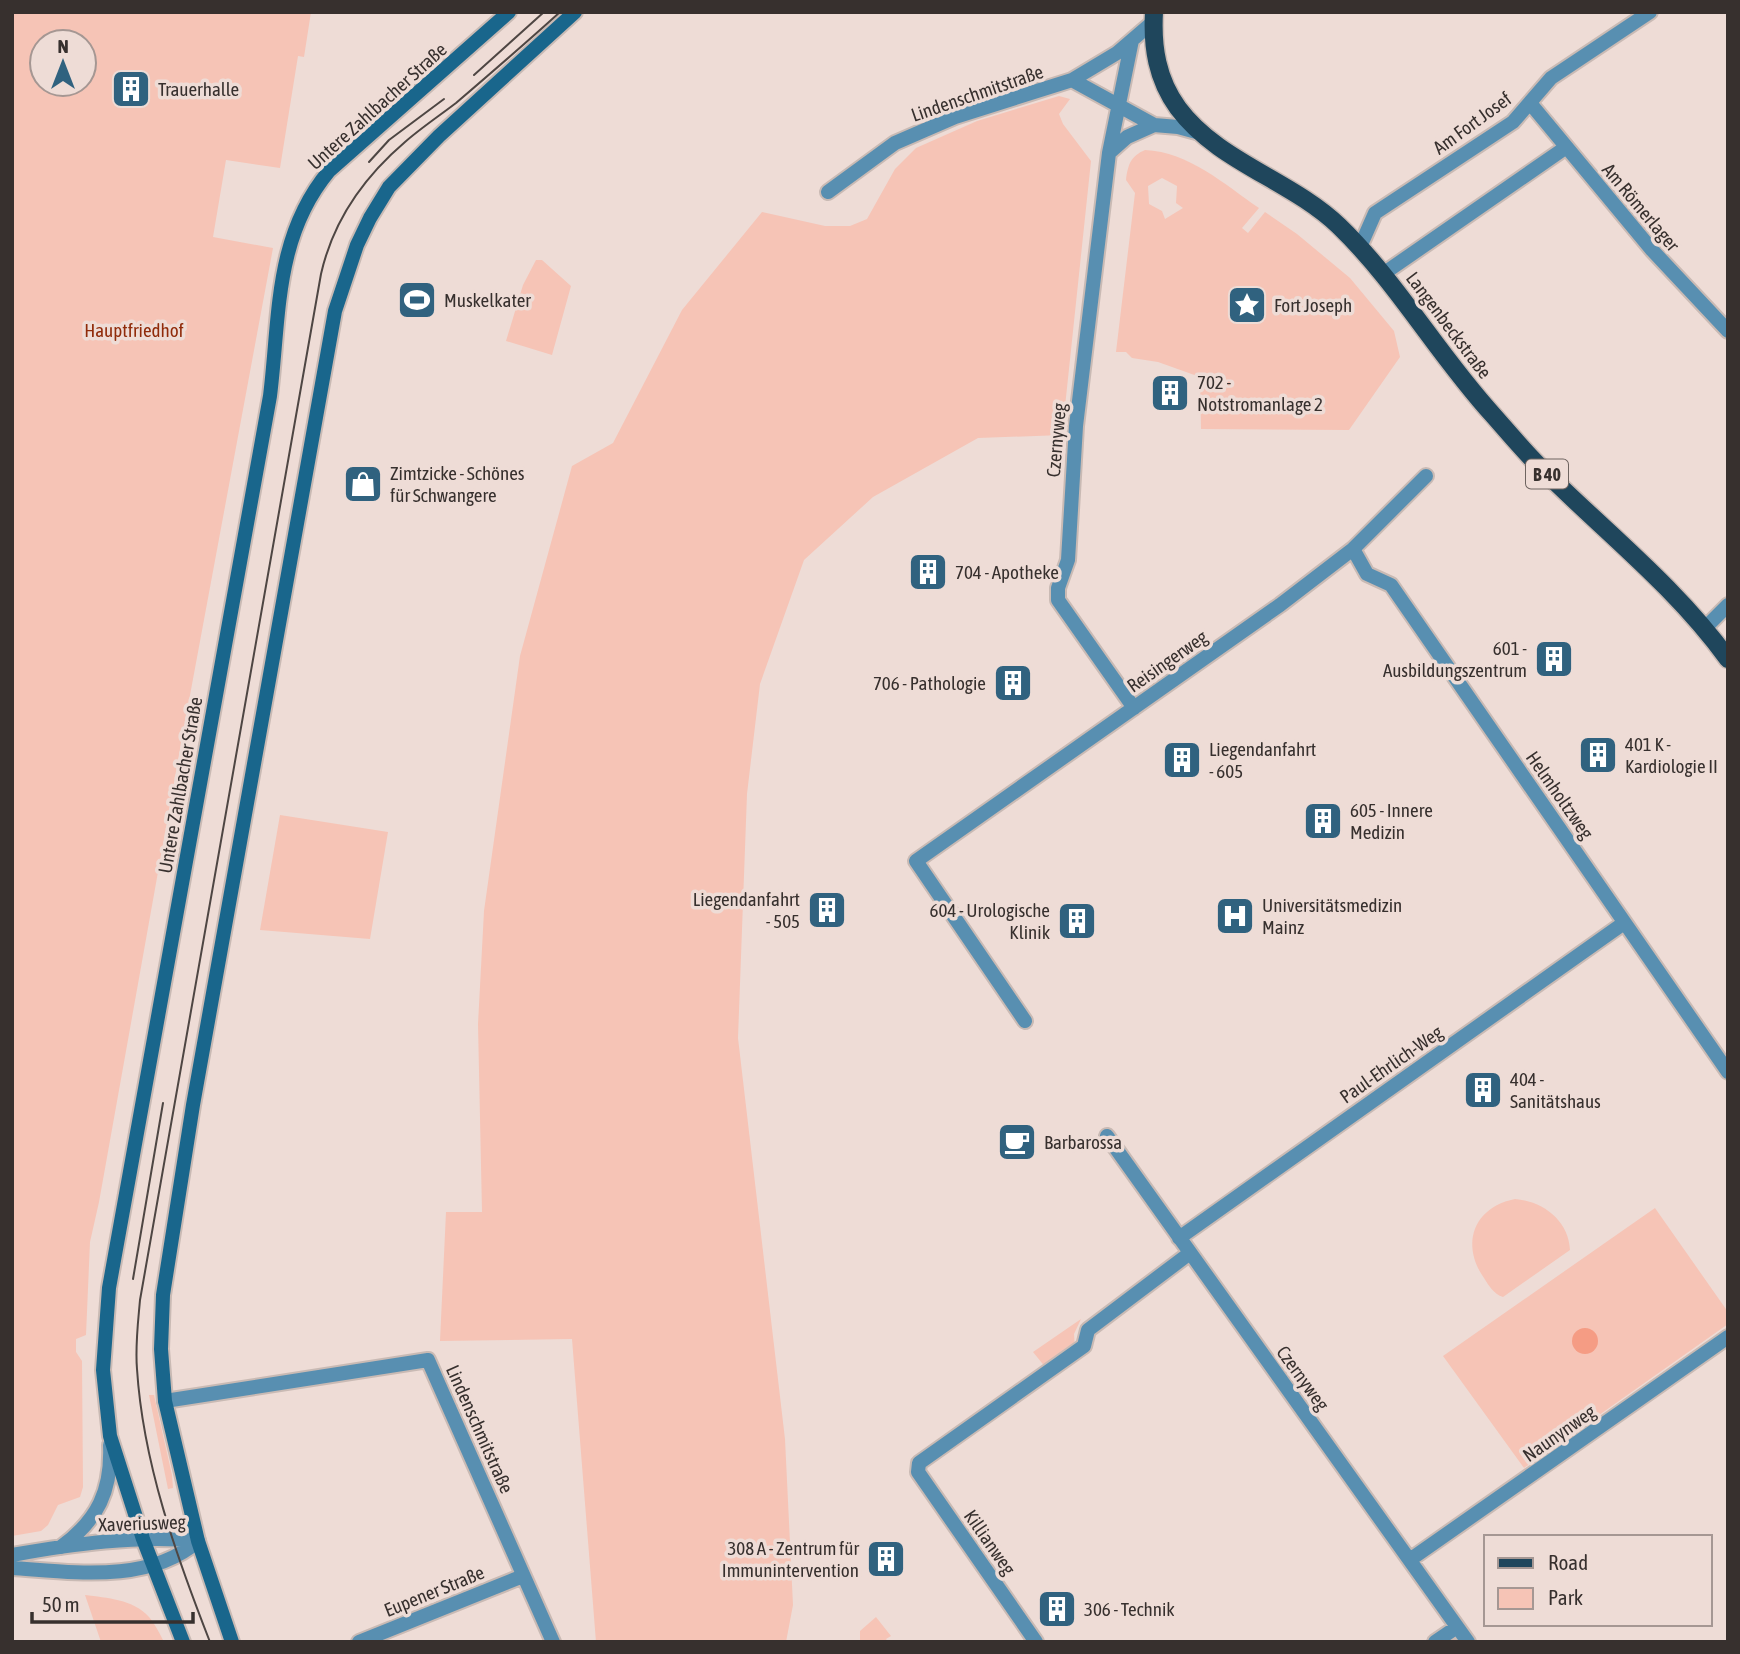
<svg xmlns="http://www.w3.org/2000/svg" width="1740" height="1654" font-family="'Asap Condensed',sans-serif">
<rect width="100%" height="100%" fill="#eedcd6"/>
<path fill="#f6c4b6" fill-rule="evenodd" d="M12,12H311L304,57L298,56L280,168L226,160L213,237L273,248L180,749L99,1202L90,1242L86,1335L76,1339V1352L82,1361L83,1487L80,1497L58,1505L48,1525L41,1531L12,1536ZM42,42H84V84H42Z
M1059,96L1070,99L1059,114L1063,124L1091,161L1062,435L978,438L873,497L804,560L760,684L747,794L738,1038L785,1439L793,1605L786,1642H596L572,1339L440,1341L446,1212H482L478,1024L484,911L520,656L572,466L613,443L682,310L762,212L825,226H850L867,219L895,169L916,148L977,121Z
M1145,150C1189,152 1224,184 1259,208L1242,228L1248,233L1265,212L1297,234L1350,278L1394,331L1400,357L1349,430L1201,429L1200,377L1158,362L1132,358L1126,352H1116L1135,193L1126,180C1128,164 1131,156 1145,150ZM1162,178L1177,186L1176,203L1183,208L1165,219L1162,211L1149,204L1148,186Z
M536,260H542L571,286L552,355L506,341L523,285Z
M280,815L388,832L370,939L260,930Z
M1515,1199C1543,1201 1569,1221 1570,1250L1503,1297C1494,1294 1489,1286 1484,1278C1460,1244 1474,1207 1515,1199Z
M1655,1208L1728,1312V1324L1524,1468L1443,1356Z
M1081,1319L1074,1334L1075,1348L1046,1368L1033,1352Z
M149,1395H154L172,1475L173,1488L168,1489Z
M85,1595C107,1598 133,1599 149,1617C155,1624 160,1634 164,1642H101Z
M876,1617L891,1636L886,1639L888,1642H860V1631Z"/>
<path fill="#f59c84" d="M1572 1341a13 13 0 1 1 26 0a13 13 0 1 1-26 0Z"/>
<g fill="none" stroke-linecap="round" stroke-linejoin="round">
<g stroke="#c9bab4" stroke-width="18">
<path id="street" d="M1132,40L1109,153L1076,426L1068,560L1058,588V600L1134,708
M1072,80L1154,125L1178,127L1200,133
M1530,103L1652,250L1728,331
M1109,153L1127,137L1154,125
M828,192L895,143L955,117L1072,80L1117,53L1153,22
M1360,247L1375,213L1513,122L1551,78L1650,12
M1383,274L1565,148
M1353,549L1367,574L1391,585L1728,1072
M1705,628L1728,605
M1025,1021L916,861L1280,605L1353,549L1426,476
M1107,1136L1468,1642
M1179,1238L1624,923
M165,1401L428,1360L553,1642
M61,1547C98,1520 112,1490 110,1445
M12,1555C73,1544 137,1535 198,1541
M1411,1559L1728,1337
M12,1568C72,1572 149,1584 198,1541
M359,1642L523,1576
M1036,1642L918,1472L919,1463L1084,1346L1088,1330L1190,1253
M1435,1642L1457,1627"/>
</g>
<g stroke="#c9bab4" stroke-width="18">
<path id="secondary" d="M183,1642L143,1539L110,1436L103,1370L109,1288L270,396C280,316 274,237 329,171L509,12
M232,1642L198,1541L165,1401L161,1349L163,1295L193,1105L335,311L357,245L370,218L389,187L439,136L575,12"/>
</g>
<g stroke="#c9bab4" stroke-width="21">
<path id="primary" d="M1154,12C1152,47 1157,79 1178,108C1218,162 1291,180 1339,226C1398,283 1438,355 1493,415C1508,432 1523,450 1539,466C1603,530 1675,586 1728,659"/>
</g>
<use href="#street" stroke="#588fb1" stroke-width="14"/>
<use href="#secondary" stroke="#19668c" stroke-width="14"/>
<use href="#primary" stroke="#1f465c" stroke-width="18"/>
<path stroke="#4e4643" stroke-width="2" d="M474,75L544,12
M369,162L389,140L444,99
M133,1279L163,1103
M210,1642C176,1555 143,1463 137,1369C135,1346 138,1323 140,1300L321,274C333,221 364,177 405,142C421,128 439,116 456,103C491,73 526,43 560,12"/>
</g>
<defs>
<g id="building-square" transform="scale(2.0125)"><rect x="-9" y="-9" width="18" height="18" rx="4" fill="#30627f" stroke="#eedcd6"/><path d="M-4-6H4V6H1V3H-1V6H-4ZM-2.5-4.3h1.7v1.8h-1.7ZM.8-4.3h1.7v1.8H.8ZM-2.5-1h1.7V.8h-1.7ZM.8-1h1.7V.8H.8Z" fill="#fff"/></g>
<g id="stadium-square" transform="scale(2.0125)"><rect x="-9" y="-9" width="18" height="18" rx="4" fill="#30627f" stroke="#eedcd6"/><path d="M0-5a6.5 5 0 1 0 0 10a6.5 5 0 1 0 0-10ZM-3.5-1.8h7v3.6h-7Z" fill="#fff"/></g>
<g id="sight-square" transform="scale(2.0125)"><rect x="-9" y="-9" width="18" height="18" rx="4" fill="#30627f" stroke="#eedcd6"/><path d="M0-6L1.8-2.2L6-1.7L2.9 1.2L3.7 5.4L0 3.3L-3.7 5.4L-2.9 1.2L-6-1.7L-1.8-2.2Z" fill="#fff"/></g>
<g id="shop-square" transform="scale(2.0125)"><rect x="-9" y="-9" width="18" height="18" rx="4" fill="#30627f" stroke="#eedcd6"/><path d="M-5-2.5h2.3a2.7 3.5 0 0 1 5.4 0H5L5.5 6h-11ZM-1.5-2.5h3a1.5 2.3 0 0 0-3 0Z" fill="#fff"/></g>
<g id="hospital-square" transform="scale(2.0125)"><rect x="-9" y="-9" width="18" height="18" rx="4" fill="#30627f" stroke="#eedcd6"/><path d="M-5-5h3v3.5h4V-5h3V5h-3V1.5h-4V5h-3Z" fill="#fff"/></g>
<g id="cafe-square" transform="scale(2.0125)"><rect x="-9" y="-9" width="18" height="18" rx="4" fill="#30627f" stroke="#eedcd6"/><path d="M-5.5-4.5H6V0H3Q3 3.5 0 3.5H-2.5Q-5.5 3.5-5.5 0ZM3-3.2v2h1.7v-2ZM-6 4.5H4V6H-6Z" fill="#fff"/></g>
</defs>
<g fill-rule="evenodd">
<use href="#building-square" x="131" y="89"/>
<use href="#stadium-square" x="417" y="300"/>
<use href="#sight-square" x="1247" y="305"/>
<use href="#building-square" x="1170" y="393"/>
<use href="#shop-square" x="363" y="484"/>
<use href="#building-square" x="928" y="572"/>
<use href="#building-square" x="1554" y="659"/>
<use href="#building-square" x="1013" y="683"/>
<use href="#building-square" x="1598" y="755"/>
<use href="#building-square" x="1182" y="760"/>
<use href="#building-square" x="1323" y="821"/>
<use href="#building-square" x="827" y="910"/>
<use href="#hospital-square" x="1235" y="916"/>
<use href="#building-square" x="1077" y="921"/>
<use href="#building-square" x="1483" y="1090"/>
<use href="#cafe-square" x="1017" y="1142"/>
<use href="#building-square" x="886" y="1559"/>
<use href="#building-square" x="1057" y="1609"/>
</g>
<g text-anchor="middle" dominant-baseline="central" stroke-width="7" stroke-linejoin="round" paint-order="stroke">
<rect fill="#eedcd6" stroke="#6e6460" stroke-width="2" x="1526" y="459.5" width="42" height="29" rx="5"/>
<g font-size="18" font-weight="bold" fill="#37302e">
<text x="1547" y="474">B 40</text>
</g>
<g font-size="19" fill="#37302e" stroke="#eedcd6" text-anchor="start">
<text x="158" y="89">Trauerhalle</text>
<text x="444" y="300">Muskelkater</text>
<text x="1274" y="305">Fort Joseph</text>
<text x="1197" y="382">702 -<tspan x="1197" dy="22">Notstromanlage 2</tspan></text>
<text x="390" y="473">Zimtzicke - Schönes<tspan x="390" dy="22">für Schwangere</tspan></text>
<text x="955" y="572">704 - Apotheke</text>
<text x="1527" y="648" text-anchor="end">601 -<tspan x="1527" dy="22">Ausbildungszentrum</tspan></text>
<text x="986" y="683" text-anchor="end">706 - Pathologie</text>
<text x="1625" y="744">401 K -<tspan x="1625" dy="22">Kardiologie II</tspan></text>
<text x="1209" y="749">Liegendanfahrt<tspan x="1209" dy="22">- 605</tspan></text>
<text x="1350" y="810">605 - Innere<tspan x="1350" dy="22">Medizin</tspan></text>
<text x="800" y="899" text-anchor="end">Liegendanfahrt<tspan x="800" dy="22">- 505</tspan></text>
<text x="1262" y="905">Universitätsmedizin<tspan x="1262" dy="22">Mainz</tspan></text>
<text x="1050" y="910" text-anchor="end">604 - Urologische<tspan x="1050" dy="22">Klinik</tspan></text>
<text x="1510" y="1079">404 -<tspan x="1510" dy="22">Sanitätshaus</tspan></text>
<text x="1044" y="1142">Barbarossa</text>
<text x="859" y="1548" text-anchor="end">308 A - Zentrum für<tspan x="859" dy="22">Immunintervention</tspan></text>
<text x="1084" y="1609">306 - Technik</text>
</g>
<g font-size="19" fill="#37302e" stroke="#eedcd6">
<text transform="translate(977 93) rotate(-19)">Lindenschmitstraße</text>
<text transform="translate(377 106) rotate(-42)">Untere Zahlbacher Straße</text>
<text transform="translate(1472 123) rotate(-36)">Am Fort Josef</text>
<text transform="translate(1641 207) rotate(50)">Am Römerlager</text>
<text transform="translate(1449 325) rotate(53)">Langenbeckstraße</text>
<text transform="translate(1056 440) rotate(-85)">Czernyweg</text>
<text transform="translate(1167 661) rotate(-35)">Reisingerweg</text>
<text transform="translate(180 785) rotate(-80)">Untere Zahlbacher Straße</text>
<text transform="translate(1560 795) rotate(55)">Helmholtzweg</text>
<text transform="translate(1391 1064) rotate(-35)">Paul-Ehrlich-Weg</text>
<text transform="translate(1303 1378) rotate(54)">Czernyweg</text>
<text transform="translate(480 1429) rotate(66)">Lindenschmitstraße</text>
<text transform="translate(1559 1433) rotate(-35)">Naunynweg</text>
<text transform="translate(142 1523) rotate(-2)">Xaveriusweg</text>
<text transform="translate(990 1542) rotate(55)">Killianweg</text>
<text transform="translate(434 1591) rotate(-22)">Eupener Straße</text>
</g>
<g font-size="19" fill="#902b0a" stroke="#eedcd6">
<text x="134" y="330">Hauptfriedhof</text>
</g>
</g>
<rect width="1740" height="1654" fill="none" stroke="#37302e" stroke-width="28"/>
<rect x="1484" y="1535" width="228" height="91" fill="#eedcd6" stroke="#a59793" stroke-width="2"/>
<rect x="1498" y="1558" width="35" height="10" fill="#1f465c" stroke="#a59793" stroke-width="2"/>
<text x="1548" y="1570" font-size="21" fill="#37302e">Road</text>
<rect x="1498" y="1588" width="35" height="21" fill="#f6c4b6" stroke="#a59793" stroke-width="2"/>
<text x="1548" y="1605" font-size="21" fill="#37302e">Park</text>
<g transform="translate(63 63)"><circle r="33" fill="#eedcd6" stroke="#a59793" stroke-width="2"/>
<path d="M0-5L12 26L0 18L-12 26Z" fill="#30627f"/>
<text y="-10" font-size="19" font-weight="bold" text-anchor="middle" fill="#37302e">N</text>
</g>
<path d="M32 1612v10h161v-10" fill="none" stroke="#37302e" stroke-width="3.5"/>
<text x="42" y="1612" font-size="21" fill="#37302e" stroke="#eedcd6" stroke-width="5" paint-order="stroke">50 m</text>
</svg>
